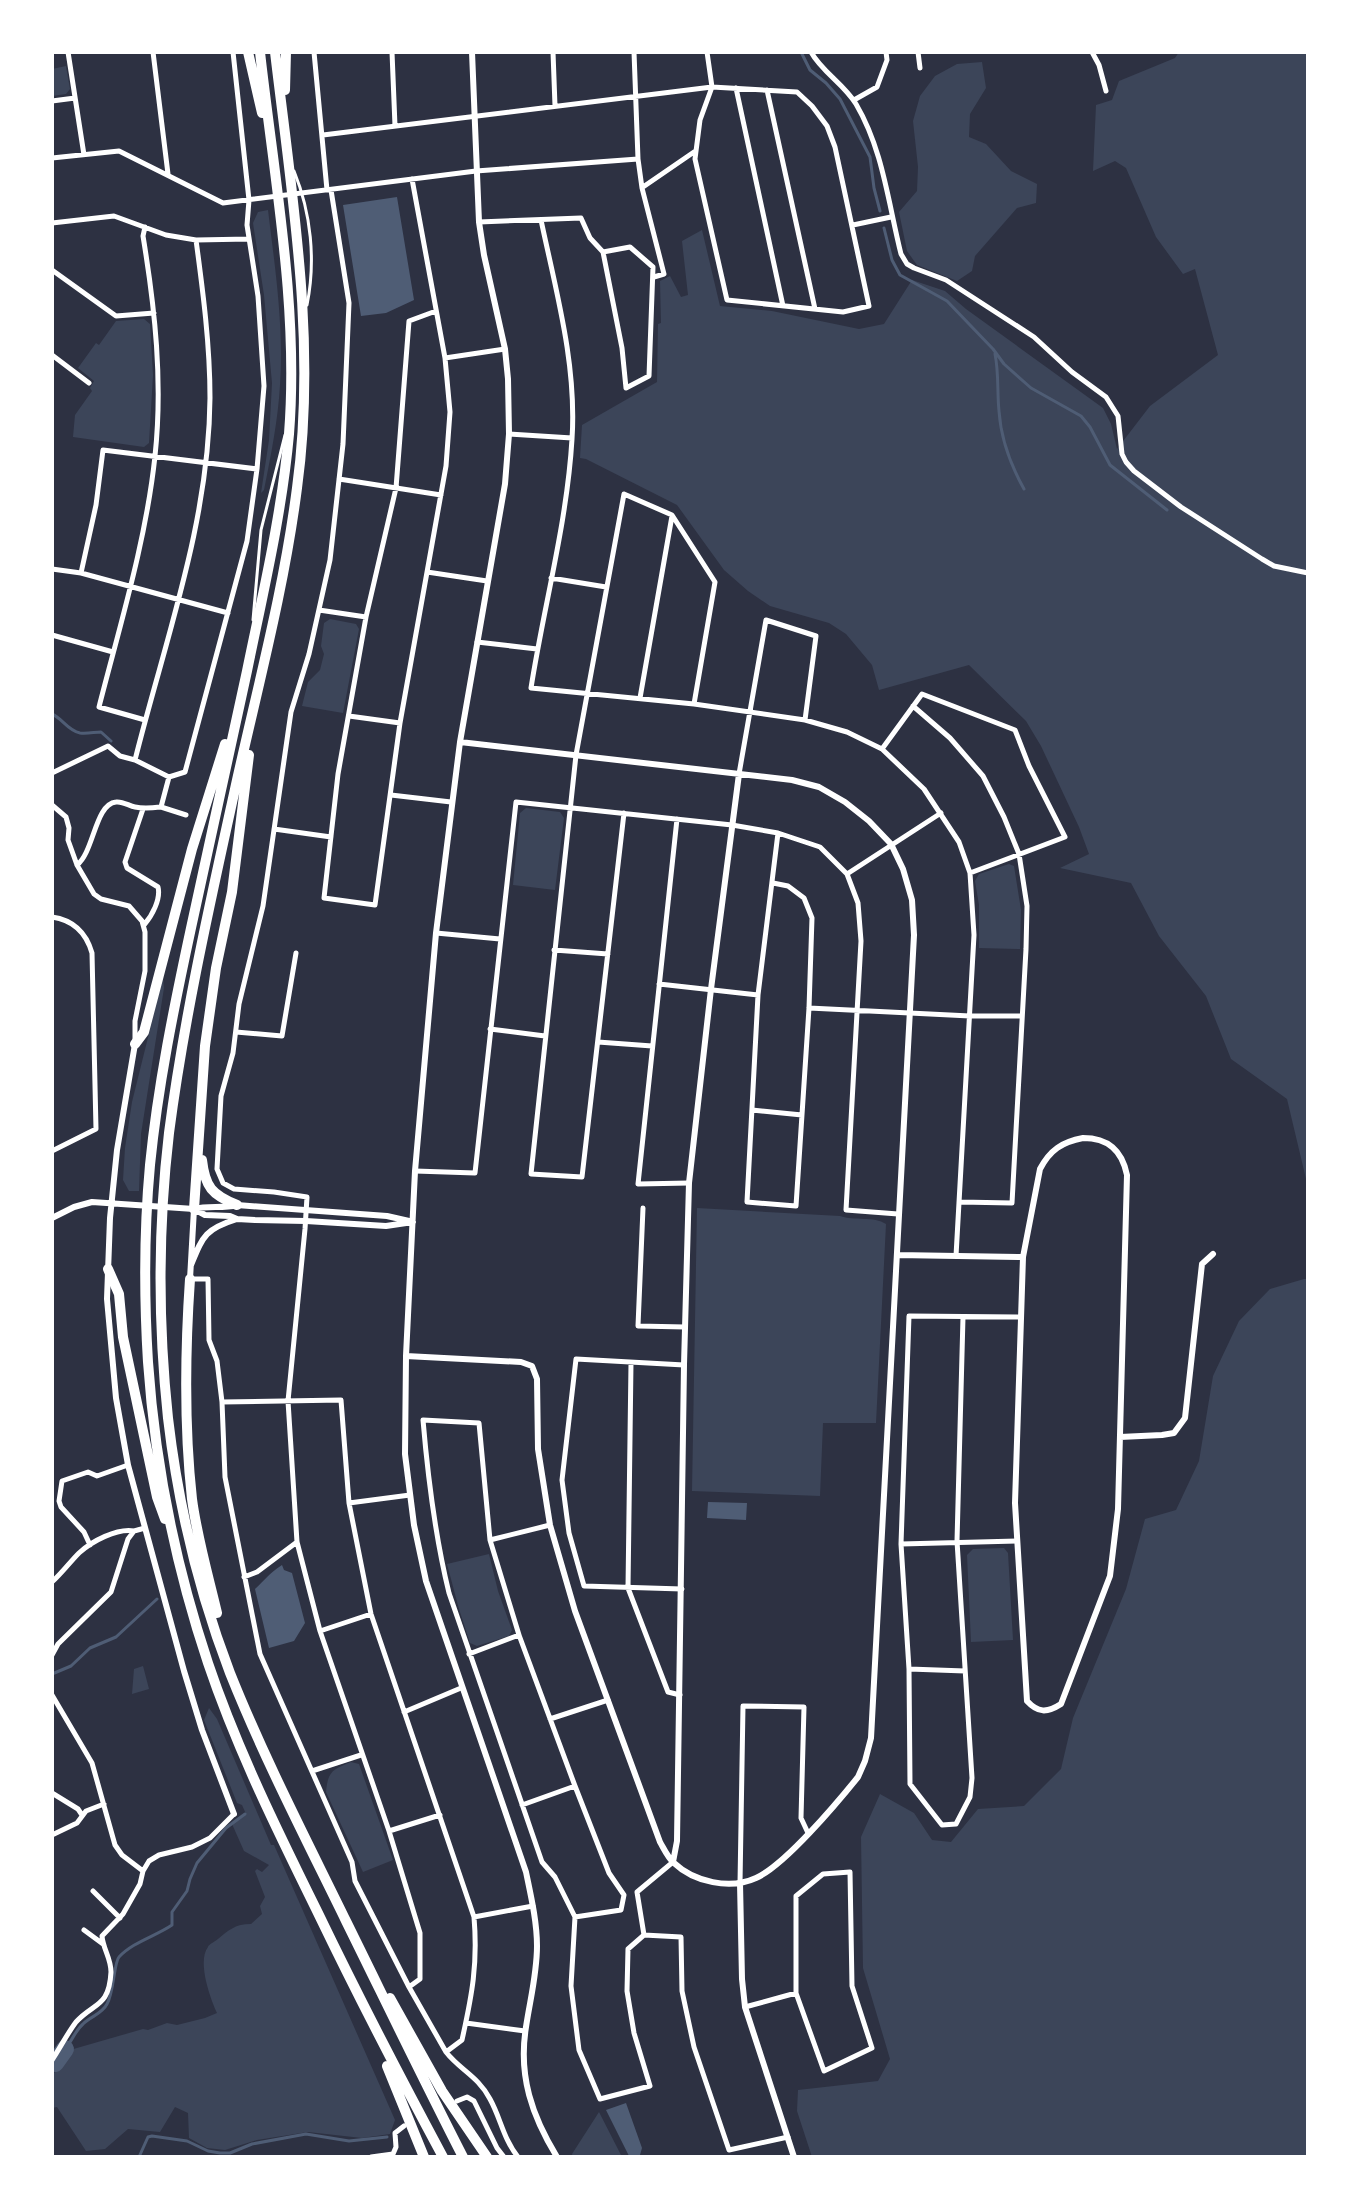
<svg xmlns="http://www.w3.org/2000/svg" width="1360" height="2209" font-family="Manrope,sans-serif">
<rect width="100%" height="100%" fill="#2d3142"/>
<path fill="#3c4559" d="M1179,52H1308V1180L1306,1179L1287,1099L1231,1059L1206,996L1159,936L1131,883L1060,868L1089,854L1079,827L1041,746L1026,721L969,665L879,690L872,665L846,634L829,623L770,606L748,591L724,570L677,505L586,459L580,458L582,425L657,382L658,324L661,323L660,281L670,276L681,297L688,295L682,241L702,230L720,306L772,311L859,329L884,324L912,280L945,291L966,309L1103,408L1111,424L1117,449L1150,406L1218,355L1195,269L1183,274L1156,237L1126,168L1115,161L1093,171L1096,105L1112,100L1119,81L1175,58Z
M982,62L986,88L970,114L969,137L986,144L1011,171L1037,184L1036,203L1017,208L975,256L972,271L957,281L917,265L907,251L899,212L917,191L918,167L913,121L920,96L935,76L957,64Z
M66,66L70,89L66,94L52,96V69Z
M268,210C275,268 284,326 280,385C278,420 271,455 264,490L261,493L269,440L272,383L264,295L253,223L258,212Z
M144,319L150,324L153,375L149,443L144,447L73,437L75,415L92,391L90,388L94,381L78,368L96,343L99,345L116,321Z
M330,619L356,624L359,629L343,713L302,706L308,682L320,670L324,654L321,646L324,623Z
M526,808L560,812L564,818L555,890L513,885L520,813Z
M1009,864L1014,866L1021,910L1020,949L979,948V905L975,881L979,874Z
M163,977L164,988L141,1134L139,1191H129L123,1180L125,1148L132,1102Z
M697,1208L840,1216C854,1221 874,1216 886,1224L876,1423H823L820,1496L692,1491Z
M1304,1279H1308V2157H812L797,2111L798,2090L878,2081L890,2059L863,1968L861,1837L880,1794L914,1813L932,1840L951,1842L978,1809L1024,1806L1061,1769L1073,1718L1126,1589L1145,1519L1176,1510L1199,1461L1213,1376L1239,1321L1270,1289Z
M1004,1548L1008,1553L1013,1640L971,1642L967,1555L973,1549Z
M489,1554L498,1591L512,1630L509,1636L477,1646L470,1643L459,1609L447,1564Z
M143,1666L149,1689L132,1694L134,1669Z
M209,1708L217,1719L271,1845H274L395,2120L390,2134L362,2138L308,2132L257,2140L225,2150L207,2148L189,2138L188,2113L175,2107L160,2132L128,2129L105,2149L86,2151L57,2107L52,2108V2076L70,2050L143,2029L148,2030L167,2023L177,2025L205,2018L217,2013C210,1998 197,1961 208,1947C208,1945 217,1940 218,1939C229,1930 235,1924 251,1924L262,1914L260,1906L265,1897L255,1871L257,1869L262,1872L269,1865L244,1851L232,1824L246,1814L242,1805L237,1803L204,1720Z
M351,1762L359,1764L393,1860L363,1872L326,1792C328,1771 332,1770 351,1762Z
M599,2112L622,2157H573L572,2154Z"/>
<path fill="#4f5d75" d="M397,197L414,300L386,313L361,316L343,205Z
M708,1502L747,1503L746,1520L707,1518Z
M282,1565L284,1570L292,1573L305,1623L294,1641L269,1648L255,1589C266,1579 268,1574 282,1565Z
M626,2103L642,2148L640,2155L629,2156L606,2110Z"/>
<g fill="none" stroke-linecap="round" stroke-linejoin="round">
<path stroke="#4f5d75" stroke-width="3" d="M801,52L810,70L826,83L840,99L870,157L874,188L880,211
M884,228L892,260L900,275L947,301L993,349L1004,364L1031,388L1081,416L1090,427L1110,465L1167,510
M995,354C999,373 997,392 999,411C1001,440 1010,464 1024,489
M52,714C62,718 68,731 80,733C87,734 95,732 101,732L111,741
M52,1674L71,1666L90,1648L116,1637L157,1599
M65,2049C72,2041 75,2031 83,2024C91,2016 102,2014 107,2004C114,1992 114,1962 119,1957C133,1942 156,1936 172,1925V1912L187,1891L190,1879L197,1863L226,1828L245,1814
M139,2157L148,2137L152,2136L187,2141L208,2151L220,2153H230L252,2144L306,2134L349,2141L387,2137"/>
<path stroke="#4f5d75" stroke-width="18" d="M55,2063L65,2049"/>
<path stroke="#fff" stroke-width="3" d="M294,171C311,213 316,260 307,305
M253,620L261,530L285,435"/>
<path stroke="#fff" stroke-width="5" d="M68,52L84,155
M153,52L168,174
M314,52L327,190
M392,52L395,126
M553,52L555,106
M634,52L638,159L642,188L664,274L654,277
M811,52C822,72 844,84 856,104C883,150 888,202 901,254L907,264L914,268L946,280L1034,337L1072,372L1106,397L1118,416L1122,454L1126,462L1134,471L1181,507L1262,559L1274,566L1308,573
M918,52L920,68
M1092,52L1099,65L1106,91
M736,88L783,306
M767,90L815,309
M854,100L877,87L887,60L886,52
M52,101L75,98
M323,135L712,87L797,92L812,106L827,126L835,147L869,306L843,312L727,300L695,159L700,120L712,87L707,52
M52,158L119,151L223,203L476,171L638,159
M412,179L445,358L450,412L446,466L400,723L375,905L324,898L338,774L366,617L396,488L409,321L436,311
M643,187L694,152
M331,190L349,303L343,444L330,560L309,654L291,712L263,906L239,1004L233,1053L221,1096L217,1169L223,1183L234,1189L274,1192L307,1197L305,1229L288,1401L297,1542L320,1631L389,1831L420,1933V1979L409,1987
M541,220C556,291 577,365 572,439C567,523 544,605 531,688L694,704L805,720L847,732L882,749L924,789L959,842L970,873L974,935L956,1256
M479,222L581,218L590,238L603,252L630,247L653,267L649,376L626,388L622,348L603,252
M52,223L114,216L166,235L196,240L249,239
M853,225L891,217
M145,227L143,236C155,309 163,382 155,456C146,541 120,625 99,707L145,720
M52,270L116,316L154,313
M52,355L89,383
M445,358L505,349
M509,434L572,438
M339,479L441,495
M52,569L81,573L228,613
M427,572L487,581
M81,573L96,505L103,450L257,469
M551,578L606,587
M319,610L366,617
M52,635L113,652
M477,642L537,649
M640,698L672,516
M913,706L950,738L983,776L1004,817L1019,854L1027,906L1026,949L1012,1203L960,1202
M349,716L400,723
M882,749L922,694L1015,730L1029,766L1065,837L970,873
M135,760C165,640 209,523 210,398C210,345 203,292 196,240
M52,773L108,746L120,756L135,760L169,777L161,807C152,808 144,809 135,807C129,806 123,801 116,802C95,804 94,852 77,865
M739,774L766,620L816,636L805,720
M169,777L185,772L247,541L257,469L264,386L258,296L247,225L249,200L233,52
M391,795L451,802
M52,805L66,817L69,828L68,840L77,865L94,894L101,899L129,906L142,921L145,932V971L135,1021V1039
M161,807L186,815
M143,809L125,862L127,868L158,887C161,899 152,916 144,925
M624,813L582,1177L531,1174L576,755L624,494L672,515L715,582L694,704
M677,819L638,1184L689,1183
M274,829L331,837
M847,874L941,813
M773,883L788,886L804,898L812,918L809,1008L796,1206L747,1202L758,995L778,833
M52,917C73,920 86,932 92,953L96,1129L52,1151
M436,933L500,939
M554,950L608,954
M659,984L758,995
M809,1008L970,1016H1022
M490,1029L545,1036
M236,1032L282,1036L296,953
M598,1042L652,1046
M752,1110L802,1115
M415,1171L475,1173L516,802L732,825L778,833L820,847L847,874L858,903L861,941L846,1210L898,1214
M643,1208L638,1326L685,1327
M191,1279H208L209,1340L217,1361L222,1402L225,1477L260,1654L352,1862L355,1881L409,1987L446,2052C460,2070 478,2076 490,2099C501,2119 503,2138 518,2157
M963,1317L957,1541L972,1778L970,1797L956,1824L942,1825L910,1784L909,1669L901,1544L909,1316L1021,1317
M631,1363L628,1588L668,1692L680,1695
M222,1402L341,1400L349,1503L371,1614L474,1917C478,1964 472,1995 462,2040L446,2052
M349,1503L410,1495
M490,1540L550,1525
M901,1544L1017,1541
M90,1545L84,1532L61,1507L59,1501L62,1481L88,1472L97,1476L128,1465
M244,1577L257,1572L297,1542
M52,1582C62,1573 70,1562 79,1553C92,1541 117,1528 134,1531
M682,1589L584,1586L569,1533L562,1480L576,1359L684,1365
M320,1631L371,1614
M469,1654L519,1635
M52,1655L58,1644L111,1592L128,1539L134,1531L145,1528
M909,1669L965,1671
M52,1695L92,1763L115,1845L122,1855L143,1871
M404,1712L461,1688
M550,1719L608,1700
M312,1771L361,1755
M52,1793L78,1809L82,1815
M522,1805L575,1786
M389,1831L440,1815
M52,1835L77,1823L86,1811L104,1804
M850,1872L852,1986L872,2048L824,2071L796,1993V1896L823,1874Z
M740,1883L743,1706L804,1707L801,1818L808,1833
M93,1891L120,1918
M474,1917L533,1906
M575,1917L621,1910L624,1895L609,1873L575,1786L519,1635L490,1540L479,1423L423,1420C428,1479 435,1536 449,1593L542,1862L555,1877L575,1917L571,1986L579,2050L600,2099L650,2086L634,2033L627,1991L628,1949L644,1935L681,1937L682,1991L694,2047L729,2150L788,2137
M84,1930L103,1944
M644,1935L637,1892L673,1862
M745,2007L796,1993
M466,2023L525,2031
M52,2060C60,2048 67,2034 76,2022C94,2002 109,2008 111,1972C111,1958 103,1949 102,1936L123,1914L140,1884L143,1871L149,1861L159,1855L192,1847L210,1838L234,1814
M457,2101L467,2097L474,2101L497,2148L504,2157
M371,2157L393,2154L396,2147L395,2133L404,2126"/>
<path stroke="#fff" stroke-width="6" d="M472,52L479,222L484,255L505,349L508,379L509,434L505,484L460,742L436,933L415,1171L406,1356L405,1454L414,1525L426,1581L526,1872C531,1896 537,1922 537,1946C537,1974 530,2000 526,2027C518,2076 532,2116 557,2157
M135,1044L117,1150L110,1218L107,1299L116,1398L128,1465L184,1671L202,1730L234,1814
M1083,1138C1108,1138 1122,1150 1127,1175L1118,1509L1110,1576L1061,1704C1047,1713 1038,1713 1027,1701L1015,1503L1023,1257L1040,1169C1050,1150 1062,1142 1083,1138Z
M194,1209C209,1205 222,1209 237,1205L387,1216L409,1221
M52,1218L74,1207L92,1202L194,1209L205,1215L230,1216L237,1219L255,1220L306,1221L386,1226L413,1222
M897,1255L1023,1257
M191,1265C203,1236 205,1229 237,1219
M190,1279L194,1209
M406,1356L521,1362L532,1366L537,1379L538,1449L550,1525L575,1611L660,1842C664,1849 668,1858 674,1863C694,1882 730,1890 756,1878C785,1865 837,1803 858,1777L865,1761L871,1738L914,935L912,900L903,869L891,844L869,821L845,802L819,787L792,780L460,742
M1120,1437L1162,1435L1174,1433L1185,1418L1202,1264L1213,1254
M673,1862L677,1841L684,1365L689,1183L711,989L739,774
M740,1883L742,1979L745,2007L794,2157"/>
<path stroke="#fff" stroke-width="10" d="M248,52L262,113
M260,52C274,178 299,307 289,434C282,513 263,593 247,671C229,757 209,842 191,928C174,1007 158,1085 150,1165C144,1230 144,1297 148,1362C155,1464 176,1567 208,1663C237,1749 278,1832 318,1913C358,1996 400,2077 443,2157
M275,52C292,197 317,343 297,488C284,590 257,689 235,789C210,903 184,1018 169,1133C158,1227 158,1324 168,1418C178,1504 199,1592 230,1673C264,1758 306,1839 346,1921C385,2000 423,2079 463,2157
M285,90L286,52
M135,1044L144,1032L192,849L225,744
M202,1160C205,1187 212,1195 237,1205
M194,1209L205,1046L216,968L232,892L249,755
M108,1269L119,1294L123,1337L157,1497L165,1519
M190,1279C185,1352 184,1426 192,1499C197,1537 208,1575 217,1613
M390,1998L442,2091L487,2157
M387,2066L424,2157"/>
</g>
<rect width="1360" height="2209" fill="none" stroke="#ffffff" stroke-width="108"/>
</svg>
